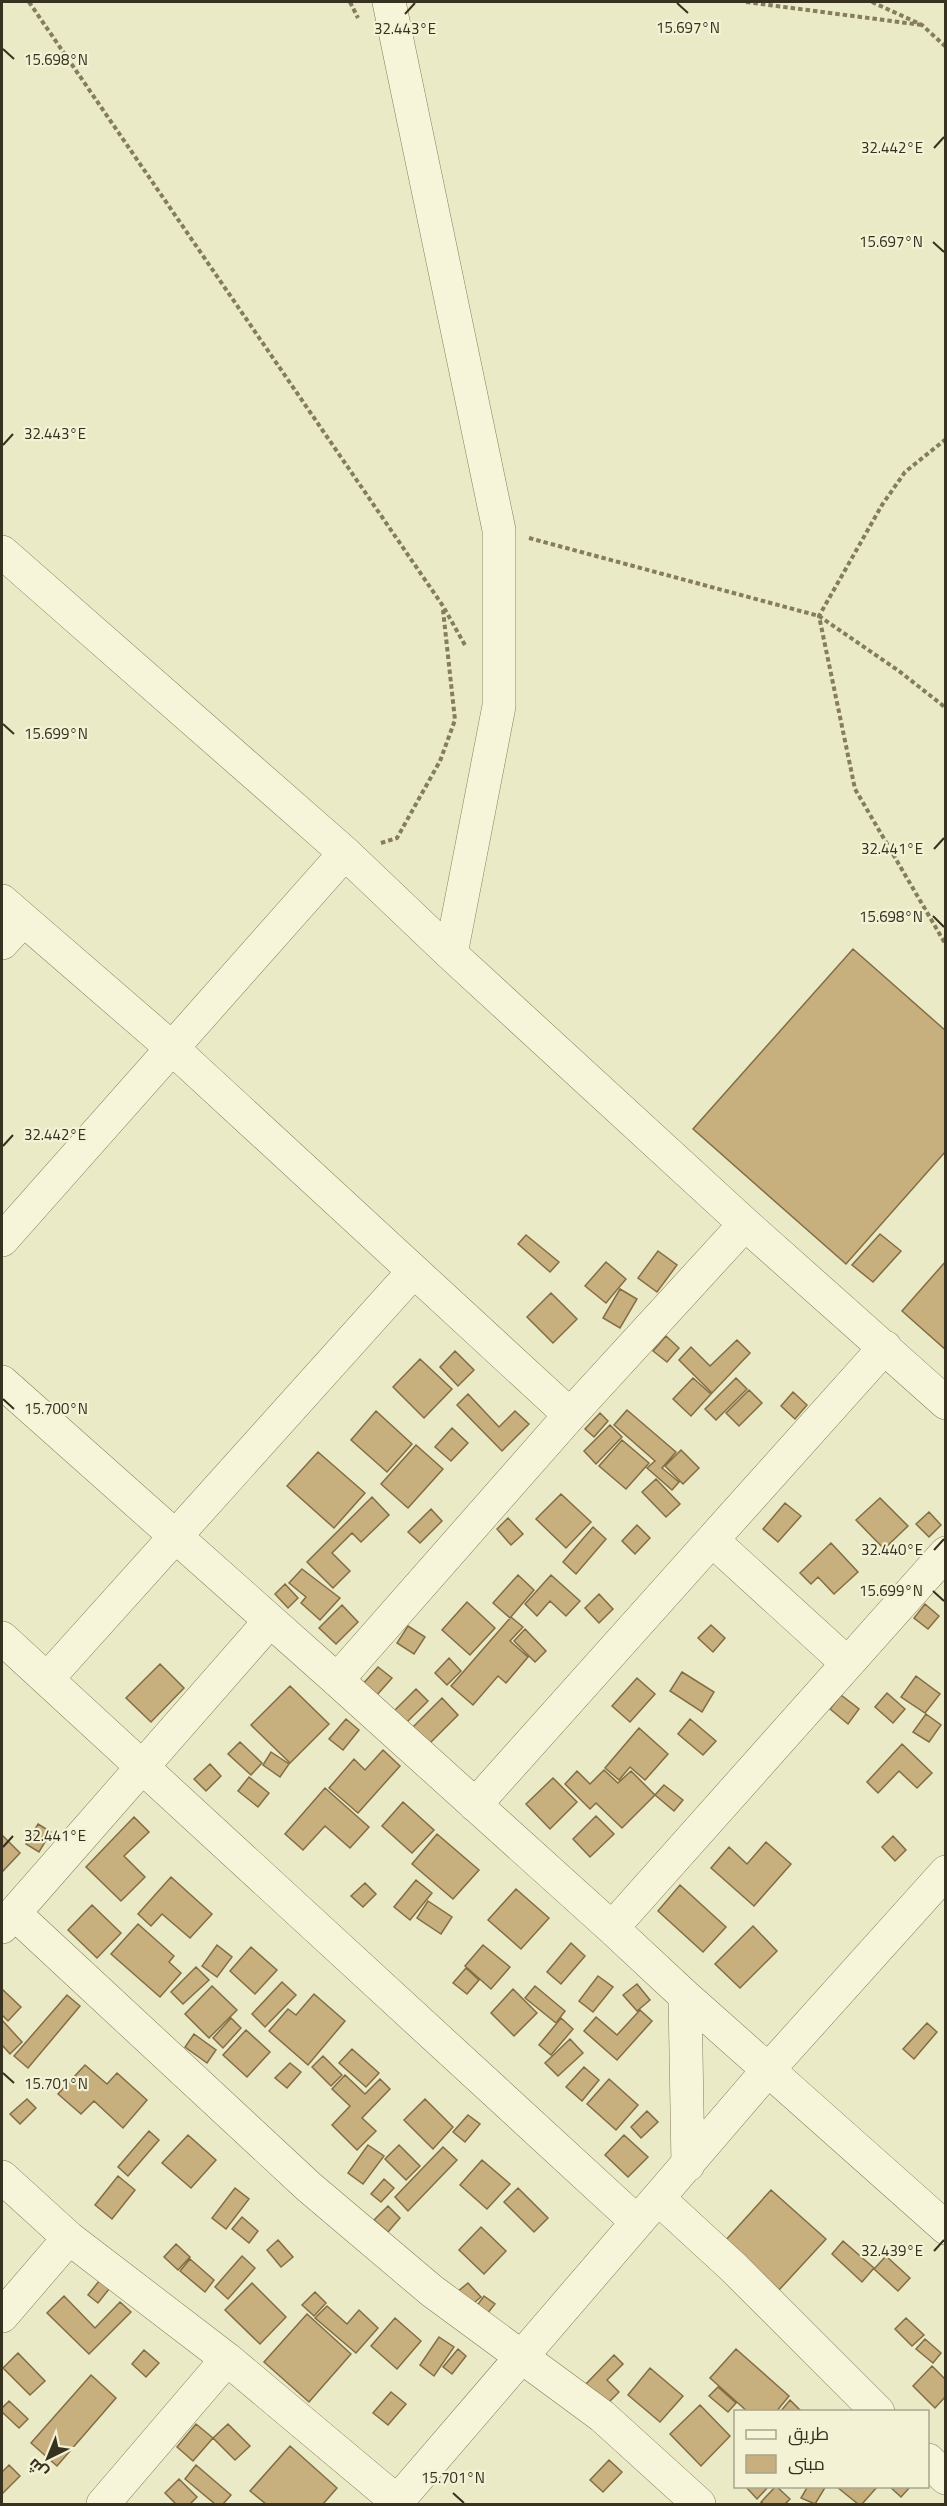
<svg xmlns="http://www.w3.org/2000/svg" width="947" height="2506" font-family="Georgia,Cairo,serif">
<rect width="100%" height="100%" fill="#ebeac6"/>
<path fill="#c7af7e" stroke="#836d44" stroke-width="1.5" d="M853,949L946,1031V1151L846,1264L693,1129Z
M880,1234L901,1251L873,1282L852,1265Z
M526,1235L559,1262L550,1272L518,1244Z
M658,1251L677,1265L657,1292L638,1278Z
M946,1261V1350L902,1311Z
M606,1262L626,1279L606,1303L585,1286Z
M620,1289L637,1299L620,1328L603,1318Z
M551,1293L577,1319L553,1343L527,1317Z
M666,1336L679,1348L667,1362L653,1351Z
M737,1340L750,1353L712,1393L679,1360L691,1347L710,1366Z
M455,1351L474,1370L458,1386L440,1367Z
M420,1359L452,1389L424,1418L393,1387Z
M693,1378L711,1394L691,1416L673,1399Z
M736,1378L747,1389L716,1420L705,1409Z
M749,1390L762,1403L739,1426L726,1413Z
M793,1392L807,1405L795,1419L781,1406Z
M468,1394L499,1427L515,1411L529,1424L502,1451L457,1405Z
M627,1410L676,1452L662,1468L679,1482L672,1490L647,1468L655,1461L614,1425Z
M376,1411L412,1444L387,1472L351,1440Z
M600,1413L608,1421L594,1437L585,1429Z
M610,1425L622,1437L596,1464L584,1451Z
M452,1428L468,1443L451,1461L435,1447Z
M622,1440L649,1463L626,1489L599,1466Z
M416,1445L443,1469L408,1508L381,1484Z
M681,1450L699,1468L683,1484L665,1466Z
M318,1452L365,1493L334,1528L287,1486Z
M656,1479L680,1504L666,1517L642,1492Z
M561,1494L591,1522L566,1548L536,1519Z
M372,1497L389,1515L361,1542L352,1533L332,1553L350,1571L333,1588L307,1562Z
M880,1498L908,1526L884,1549L856,1520Z
M785,1503L801,1516L778,1542L763,1529Z
M431,1509L442,1521L420,1543L408,1532Z
M929,1512L941,1525L929,1537L916,1524Z
M508,1518L523,1534L511,1545L497,1529Z
M637,1525L650,1538L635,1554L622,1541Z
M593,1527L606,1539L576,1574L563,1562Z
M831,1543L858,1572L834,1594L818,1577L811,1584L800,1573Z
M302,1569L340,1598L320,1620L301,1603L306,1597L289,1583Z
M518,1575L534,1590L510,1618L493,1603Z
M551,1575L580,1601L566,1616L550,1601L537,1616L525,1604Z
M285,1584L298,1598L288,1608L275,1594Z
M599,1594L613,1609L599,1623L585,1608Z
M467,1602L495,1628L470,1655L442,1630Z
M925,1604L939,1616L928,1629L914,1618Z
M342,1605L358,1622L336,1644L319,1628Z
M511,1617L523,1627L510,1641L528,1657L506,1683L498,1676L473,1705L451,1686Z
M711,1625L725,1638L713,1652L698,1638Z
M408,1626L425,1637L414,1654L397,1643Z
M525,1629L546,1651L535,1662L514,1641Z
M449,1658L461,1671L447,1685L435,1673Z
M160,1664L184,1688L151,1722L126,1698Z
M378,1667L392,1678L376,1696L362,1685Z
M682,1672L714,1692L702,1712L670,1691Z
M916,1676L940,1694L925,1713L901,1697Z
M637,1678L655,1694L630,1722L612,1706Z
M290,1686L329,1724L290,1763L251,1725Z
M416,1689L428,1701L406,1723L394,1711Z
M887,1693L905,1709L893,1723L875,1707Z
M841,1695L859,1709L848,1724L830,1709Z
M442,1698L458,1715L428,1745L411,1729Z
M926,1714L941,1725L929,1742L913,1732Z
M346,1719L359,1730L343,1750L329,1739Z
M690,1719L716,1741L703,1755L678,1734Z
M639,1728L668,1754L645,1780L630,1767L619,1780L605,1768Z
M240,1742L262,1763L251,1775L228,1754Z
M902,1744L932,1773L917,1788L899,1771L878,1793L867,1782Z
M383,1750L400,1766L358,1813L329,1788L354,1759L365,1770Z
M271,1752L289,1764L280,1777L263,1765Z
M210,1764L221,1776L206,1791L194,1779Z
M604,1770L618,1783L631,1771L655,1795L622,1828L596,1803L590,1809L565,1784L577,1771L590,1784Z
M249,1777L269,1793L258,1807L238,1791Z
M553,1778L577,1802L550,1829L526,1804Z
M664,1785L683,1800L674,1811L655,1795Z
M325,1788L369,1827L350,1848L325,1826L303,1850L285,1834Z
M403,1802L434,1830L412,1853L382,1826Z
M596,1816L614,1834L590,1857L573,1839Z
M134,1817L149,1832L124,1856L145,1877L121,1901L86,1867Z
M38,1824L51,1832L39,1852L26,1844Z
M437,1834L479,1870L453,1899L412,1864Z
M2,1835L20,1853L2,1872Z
M893,1836L906,1850L895,1861L882,1847Z
M766,1842L791,1864L754,1906L711,1868L729,1847L747,1864Z
M171,1877L212,1914L190,1938L162,1914L151,1926L138,1914Z
M416,1880L432,1893L410,1920L394,1907Z
M365,1883L376,1894L363,1907L351,1896Z
M680,1885L726,1927L703,1952L658,1911Z
M516,1889L549,1918L521,1949L488,1920Z
M428,1901L452,1917L441,1934L417,1918Z
M92,1905L121,1933L97,1958L68,1930Z
M138,1924L174,1956L169,1962L181,1973L160,1997L111,1954Z
M753,1926L777,1951L740,1988L715,1964Z
M571,1943L585,1956L561,1984L547,1972Z
M217,1945L232,1957L217,1977L202,1966Z
M483,1945L510,1967L491,1989L465,1966Z
M251,1947L277,1970L255,1994L230,1971Z
M196,1967L209,1980L183,2004L171,1992Z
M466,1968L479,1980L467,1994L453,1983Z
M598,1976L613,1987L593,2012L579,2001Z
M282,1982L296,1995L265,2027L252,2014Z
M637,1984L650,2000L637,2011L623,1995Z
M212,1986L237,2010L209,2038L185,2014Z
M535,1986L565,2011L556,2023L525,1998Z
M2,1989L21,2007L8,2021L2,2015Z
M513,1989L537,2013L514,2036L491,2013Z
M314,1994L345,2021L308,2065L269,2031L288,2009L296,2015Z
M67,1995L80,2006L28,2068L14,2056Z
M640,2010L652,2021L617,2060L584,2031L596,2017L617,2035Z
M231,2018L241,2028L223,2048L213,2038Z
M561,2018L573,2029L551,2055L539,2045Z
M2,2020L22,2042L10,2054L2,2045Z
M927,2023L937,2032L914,2059L903,2049Z
M246,2030L270,2052L247,2077L223,2055Z
M194,2034L216,2050L207,2063L185,2047Z
M570,2039L583,2053L558,2076L545,2063Z
M352,2049L379,2073L366,2087L339,2063Z
M323,2056L342,2075L331,2086L312,2067Z
M290,2063L301,2072L287,2088L275,2078Z
M85,2065L107,2084L117,2073L147,2100L123,2128L94,2101L81,2114L58,2094Z
M584,2067L599,2080L582,2101L566,2087Z
M345,2075L365,2094L380,2079L390,2089L362,2118L376,2131L357,2150L332,2125L350,2106L332,2089Z
M609,2079L638,2105L616,2130L587,2104Z
M27,2099L36,2108L20,2124L10,2114Z
M425,2099L453,2127L433,2149L404,2120Z
M647,2111L658,2122L641,2138L631,2127Z
M468,2115L480,2124L465,2142L453,2132Z
M149,2131L159,2140L128,2176L118,2167Z
M188,2135L216,2160L191,2188L162,2163Z
M624,2135L648,2157L628,2177L605,2155Z
M368,2145L384,2156L363,2184L348,2173Z
M399,2145L420,2166L406,2180L385,2159Z
M443,2147L457,2160L408,2211L395,2197Z
M482,2160L510,2184L487,2209L460,2185Z
M118,2176L135,2190L112,2219L95,2205Z
M384,2179L394,2188L381,2202L371,2194Z
M235,2188L249,2199L226,2229L212,2218Z
M518,2188L548,2218L534,2232L504,2202Z
M771,2190L826,2239L779,2290L725,2241Z
M388,2206L400,2218L388,2232L374,2220Z
M242,2217L258,2231L249,2243L232,2229Z
M481,2227L506,2251L484,2274L459,2250Z
M278,2240L293,2257L281,2267L267,2250Z
M843,2241L874,2268L862,2282L832,2254Z
M176,2244L190,2257L178,2270L164,2257Z
M242,2256L255,2268L228,2299L215,2287Z
M886,2256L910,2278L898,2291L874,2269Z
M190,2259L214,2280L205,2292L180,2271Z
M103,2276L113,2284L98,2303L88,2295Z
M252,2283L286,2317L260,2344L225,2310Z
M468,2283L481,2297L470,2306L457,2292Z
M315,2292L326,2303L314,2316L302,2305Z
M64,2296L95,2328L120,2302L131,2312L89,2354L47,2313Z
M484,2296L495,2304L483,2319L473,2311Z
M327,2306L347,2324L359,2310L378,2328L356,2353L315,2318Z
M307,2314L351,2354L309,2402L264,2362Z
M395,2318L421,2341L397,2369L371,2346Z
M906,2318L924,2335L912,2346L895,2329Z
M439,2337L454,2347L434,2376L420,2365Z
M925,2339L941,2353L933,2363L916,2349Z
M458,2349L466,2356L452,2374L443,2367Z
M736,2349L789,2396L776,2412H748L710,2378Z
M144,2350L159,2363L146,2377L132,2364Z
M18,2353L45,2381L30,2395L3,2368Z
M614,2355L623,2364L607,2380L619,2392L605,2406L584,2386Z
M932,2366L944,2378L946,2376V2396L935,2408L913,2386Z
M650,2368L683,2396L660,2422L628,2395Z
M91,2375L116,2398L57,2466L31,2443Z
M718,2387L736,2403L728,2412L709,2396Z
M391,2392L406,2404L388,2425L373,2413Z
M790,2400L802,2412H780Z
M9,2401L28,2419L19,2428L2,2412V2408Z
M700,2405L730,2436L701,2466L670,2434Z
M196,2424L213,2438L193,2461L177,2447Z
M228,2424L250,2446L235,2460L213,2438Z
M290,2446L337,2488L323,2504H266L250,2491Z
M609,2460L622,2472L603,2492L590,2480Z
M9,2465L20,2476L2,2494V2472Z
M196,2465L231,2495L223,2504H215L185,2479Z
M179,2479L197,2497L190,2504H176L165,2493Z
M745,2486H769L757,2499Z
M776,2486L790,2499L785,2504H764L761,2502Z
M808,2486H826L815,2504L801,2498Z
M878,2486L862,2504H858L837,2487Z
M889,2486H911L901,2497Z"/>
<g fill="none" stroke-linecap="round" stroke-linejoin="round">
<g stroke="#857d5d" stroke-width="34">
<path id="minor" d="M389,2L499,530V706L451,954
M2,552L345,853L451,954L745,1224L946,1403
M2,901L173,1049L570,1415
M2,943L23,920
M2,1240L345,853
M2,1382L337,1680L612,1928L685,1996L946,2228
M712,1540L885,1347
M2,1638L637,2222
M48,1678L414,1271
M337,1680L570,1415L745,1224
M475,1805L712,1540L847,1663
M14,1913L309,2187L432,2291L602,2416L699,2504
M2,1927L270,1621
M612,1928L946,1553
M685,1996L688,2165
M2,2177L69,2238L227,2359L400,2504
M659,2199L734,2268L878,2412
M2,2316L69,2238
M928,2460L946,2478
M103,2504L227,2359
M395,2504L768,2070L946,1872"/>
</g>
<path stroke="#857d5d" stroke-width="4" stroke-dasharray="4.5 3" stroke-linecap="butt" d="M29,2L443,606L466,647
M350,2L358,18
M746,2L922,25
M872,2L922,25L946,47
M946,439L905,472L882,505L819,616L855,789L946,945
M529,538L819,616L899,671L946,708
M381,843L397,838L440,761L455,720L443,610"/>
<use href="#minor" stroke="#f7f5d9" stroke-width="33"/>
</g>
<path fill="none" stroke="#373120" stroke-width="2" d="M677,3L688,13M405,14L415,3M3,49L14,59M934,148L944,137M933,242L944,252M3,445L13,434M3,724L14,734M934,849L944,838M933,916L944,927M3,1146L13,1135M3,1399L14,1409M934,1550L944,1539M933,1591L944,1601M3,1847L13,1836M3,2073L14,2083M934,2251L944,2240M453,2493L464,2503"/>
<g font-size="15" text-anchor="middle" fill="#373120" stroke="#f3f2d5" stroke-width="4.5" stroke-linejoin="round" paint-order="stroke">
<text x="688" y="33">15.697°N</text>
<text x="405" y="34">32.443°E</text>
<text x="56" y="65">15.698°N</text>
<text x="892" y="153">32.442°E</text>
<text x="891" y="247">15.697°N</text>
<text x="55" y="439">32.443°E</text>
<text x="56" y="739">15.699°N</text>
<text x="892" y="854">32.441°E</text>
<text x="891" y="922">15.698°N</text>
<text x="55" y="1140">32.442°E</text>
<text x="56" y="1414">15.700°N</text>
<text x="892" y="1555">32.440°E</text>
<text x="891" y="1596">15.699°N</text>
<text x="55" y="1841">32.441°E</text>
<text x="56" y="2089">15.701°N</text>
<text x="892" y="2256">32.439°E</text>
<text x="453" y="2483">15.701°N</text>
</g>
<rect width="947" height="2506" fill="none" stroke="#373120" stroke-width="6"/>
<rect x="734" y="2410" width="195" height="78" fill="#f3f2d5" stroke="#a8a58d" stroke-width="1.5"/>
<rect x="746" y="2430" width="30" height="9" fill="#f7f5d9" stroke="#a8a58d" stroke-width="1.5"/>
<text x="788" y="2440" font-size="18" fill="#373120">طريق</text>
<rect x="746" y="2455" width="30" height="18" fill="#c7af7e" stroke="#a8a58d" stroke-width="1.5"/>
<text x="788" y="2470" font-size="18" fill="#373120">مبنى</text>
<g transform="translate(48 2458) rotate(223)" stroke="#f3f2d5" stroke-width="4.5" paint-order="stroke">
<path d="M0-4.5L10 22L0 15L-10 22Z" fill="#373120"/>
<text y="-9" font-size="16" font-weight="bold" text-anchor="middle" fill="#373120">ش</text>
</g>
</svg>
